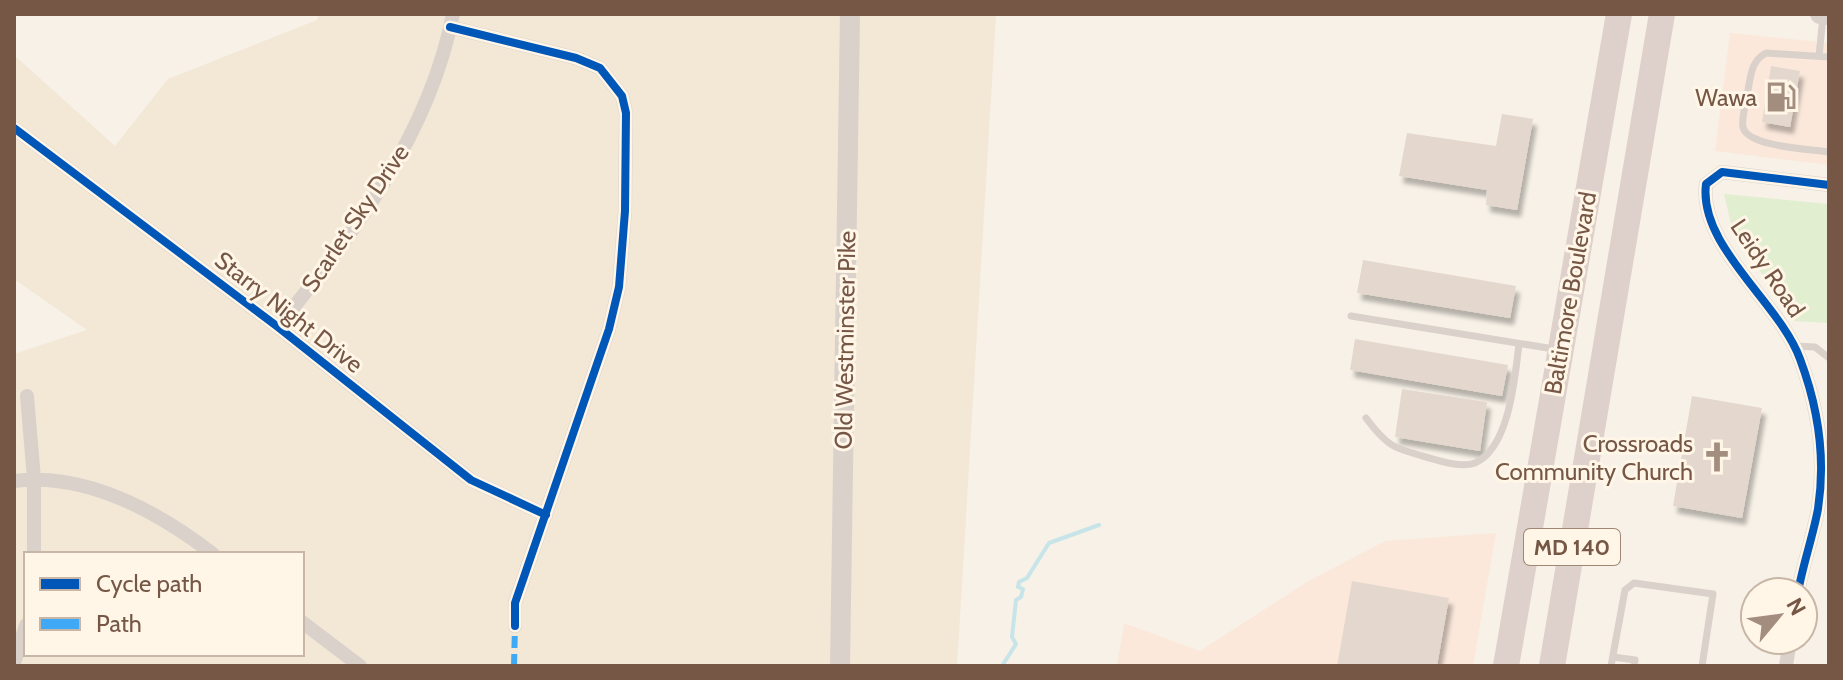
<svg xmlns="http://www.w3.org/2000/svg" width="1843" height="680" font-family="Cabin,sans-serif">
<defs>
<filter id="shadow"><feDropShadow dx="4" dy="7" stdDeviation="2" flood-color="#0004"/></filter>
</defs>
<rect width="100%" height="100%" fill="#f7f1e7"/>
<path fill="#f3e7d6" fill-rule="evenodd" d="M319,14H996L957,666H14V354L87,330L14,279V55L115,146L168,79L317,20ZM26,554H302V654H26Z"/>
<path fill="#fbe8db" d="M1730,33L1829,43V165L1715,151Z
M1496,533L1473,666H1117L1124,623L1200,651L1307,582L1385,541Z"/>
<path fill="#e2eed0" d="M1724,194L1829,204V323L1794,321L1733,232Z"/>
<g fill="none" stroke-linecap="round" stroke-linejoin="round">
<path stroke="#c7e5e8" stroke-width="4" d="M1002,666L1016,644L1012,637L1016,600L1021,597L1023,589L1018,587L1019,582L1027,578L1049,543L1099,525"/>
</g>
<path fill="#e4d8ce" filter="url(#shadow)" d="M1771,66L1800,71L1790,127L1762,122Z
M1502,114L1533,119L1517,210L1486,205L1487,190L1399,176L1407,133L1496,146Z
M1363,260L1516,286L1510,318L1357,293Z
M1355,339L1508,365L1502,396L1350,370Z
M1402,389L1487,402L1480,451L1395,437Z
M1692,396L1762,408L1742,518L1673,506Z
M1352,581L1449,598L1437,666H1337Z"/>
<g fill="none" stroke-linecap="round" stroke-linejoin="round">
<path stroke="#dad1cb" stroke-width="7" d="M1819,56L1823,17
M1829,57L1766,53C1751,61 1751,75 1748,90C1747,101 1741,117 1743,127C1747,147 1811,149 1829,152
M1351,316L1554,349
M1795,346L1815,347L1829,358
M1366,418C1387,446 1393,448 1426,457C1440,461 1461,468 1475,463C1510,448 1515,375 1519,344
M1613,657L1635,660L1634,666
M1611,666L1625,590L1634,583L1713,594L1702,666"/>
<path stroke="#dad1cb" stroke-width="14" d="M450,27L576,58L600,68L622,96L626,113L625,211L619,287L609,329L515,603V626
M14,128L278,327L471,480L546,515
M278,327C354,232 429,136 453,14
M27,396L34,479V554
M14,481C87,472 157,511 213,554
M1798,592C1803,564 1813,536 1818,509C1826,457 1818,407 1800,359C1780,303 1698,246 1706,184L1722,172L1829,185
M302,622L360,666
M14,663L26,625
M1786,666L1790,640"/>
<path stroke="#dad1cb" stroke-width="20" d="M1820,14L1829,15
M840,666L850,14"/>
<path stroke="#ded0ca" stroke-width="26" d="M1506,666L1619,14
M1552,666L1662,14"/>
<path stroke="#3fa9f5" stroke-width="6" stroke-dasharray="12 6" stroke-linecap="butt" d="M514,666L515,626"/>
<g stroke="#fff6e7" stroke-width="13">
<path id="cycleway" d="M450,27L576,58L600,68L622,96L626,113L625,211L619,287L609,329L515,603V626
M14,128L278,327L471,480L546,515
M1798,592C1803,564 1813,536 1818,509C1826,457 1818,407 1800,359C1780,303 1698,246 1706,184L1722,172L1829,185"/>
</g>
<use href="#cycleway" stroke="#0057b8" stroke-width="8"/>
</g>
<defs>
<g id="fuel-bare" transform="scale(2.4)"><path d="M-5.5-6h7V0h2V4h1.3V-2.5L3-4.5l.8-.8L6-3V5H2.5V1h-1V6h-7ZM-4.2-4.7v3.2H.2V-4.7Z" fill="#a38d7e" stroke="#fff6e7" stroke-width="2.5" paint-order="stroke"/></g>
<g id="church-bare" transform="scale(2.4)"><path d="M-1.2-6h2.4v3.5h3.3v2.4h-3.3V6h-2.4V-.1h-3.3v-2.4h3.3Z" fill="#a38d7e" stroke="#fff6e7" stroke-width="2.5" paint-order="stroke"/></g>
</defs>
<g fill-rule="evenodd">
<use href="#fuel-bare" x="1781" y="97"/>
<use href="#church-bare" x="1717" y="457"/>
</g>
<g text-anchor="middle" dominant-baseline="central" stroke-width="6" stroke-linejoin="round" paint-order="stroke">
<rect fill="#fff6e7" stroke="#9f8776" stroke-width="2" x="1524" y="529" width="96" height="36" rx="6"/>
<g font-size="22" font-weight="bold" fill="#765746">
<text x="1572" y="547">MD 140</text>
</g>
<g font-size="24" fill="#765746" stroke="#fff6e7" text-anchor="end">
<text x="1757" y="97">Wawa</text>
<text x="1693" y="443">Crossroads<tspan x="1693" dy="28">Community Church</tspan></text>
</g>
<g font-size="24" fill="#765746" stroke="#fff6e7">
<text transform="translate(355 218) rotate(-56)">Scarlet Sky Drive</text>
<text transform="translate(1768 268) rotate(56)">Leidy Road</text>
<text transform="translate(1570 293) rotate(-80)">Baltimore Boulevard</text>
<text transform="translate(289 312) rotate(38)">Starry Night Drive</text>
<text transform="translate(845 340) rotate(-89)">Old Westminster Pike</text>
</g>
</g>
<rect width="1843" height="680" fill="none" stroke="#765746" stroke-width="32"/>
<rect x="24" y="552" width="280" height="104" fill="#fff6e7" stroke="#c8b6a7" stroke-width="2"/>
<rect x="40" y="578" width="40" height="12" fill="#0057b8" stroke="#c8b6a7" stroke-width="2"/>
<text x="96" y="592" font-size="24" fill="#765746">Cycle path</text>
<rect x="40" y="618" width="40" height="12" fill="#3fa9f5" stroke="#c8b6a7" stroke-width="2"/>
<text x="96" y="632" font-size="24" fill="#765746">Path</text>
<g transform="translate(1779 616) rotate(61)"><circle r="38" fill="#fff6e7" stroke="#c8b6a7" stroke-width="2"/>
<path d="M0-6L14 30L0 20L-14 30Z" fill="#a38d7e"/>
<text y="-12" font-size="22" font-weight="bold" text-anchor="middle" fill="#765746">N</text>
</g>
</svg>
